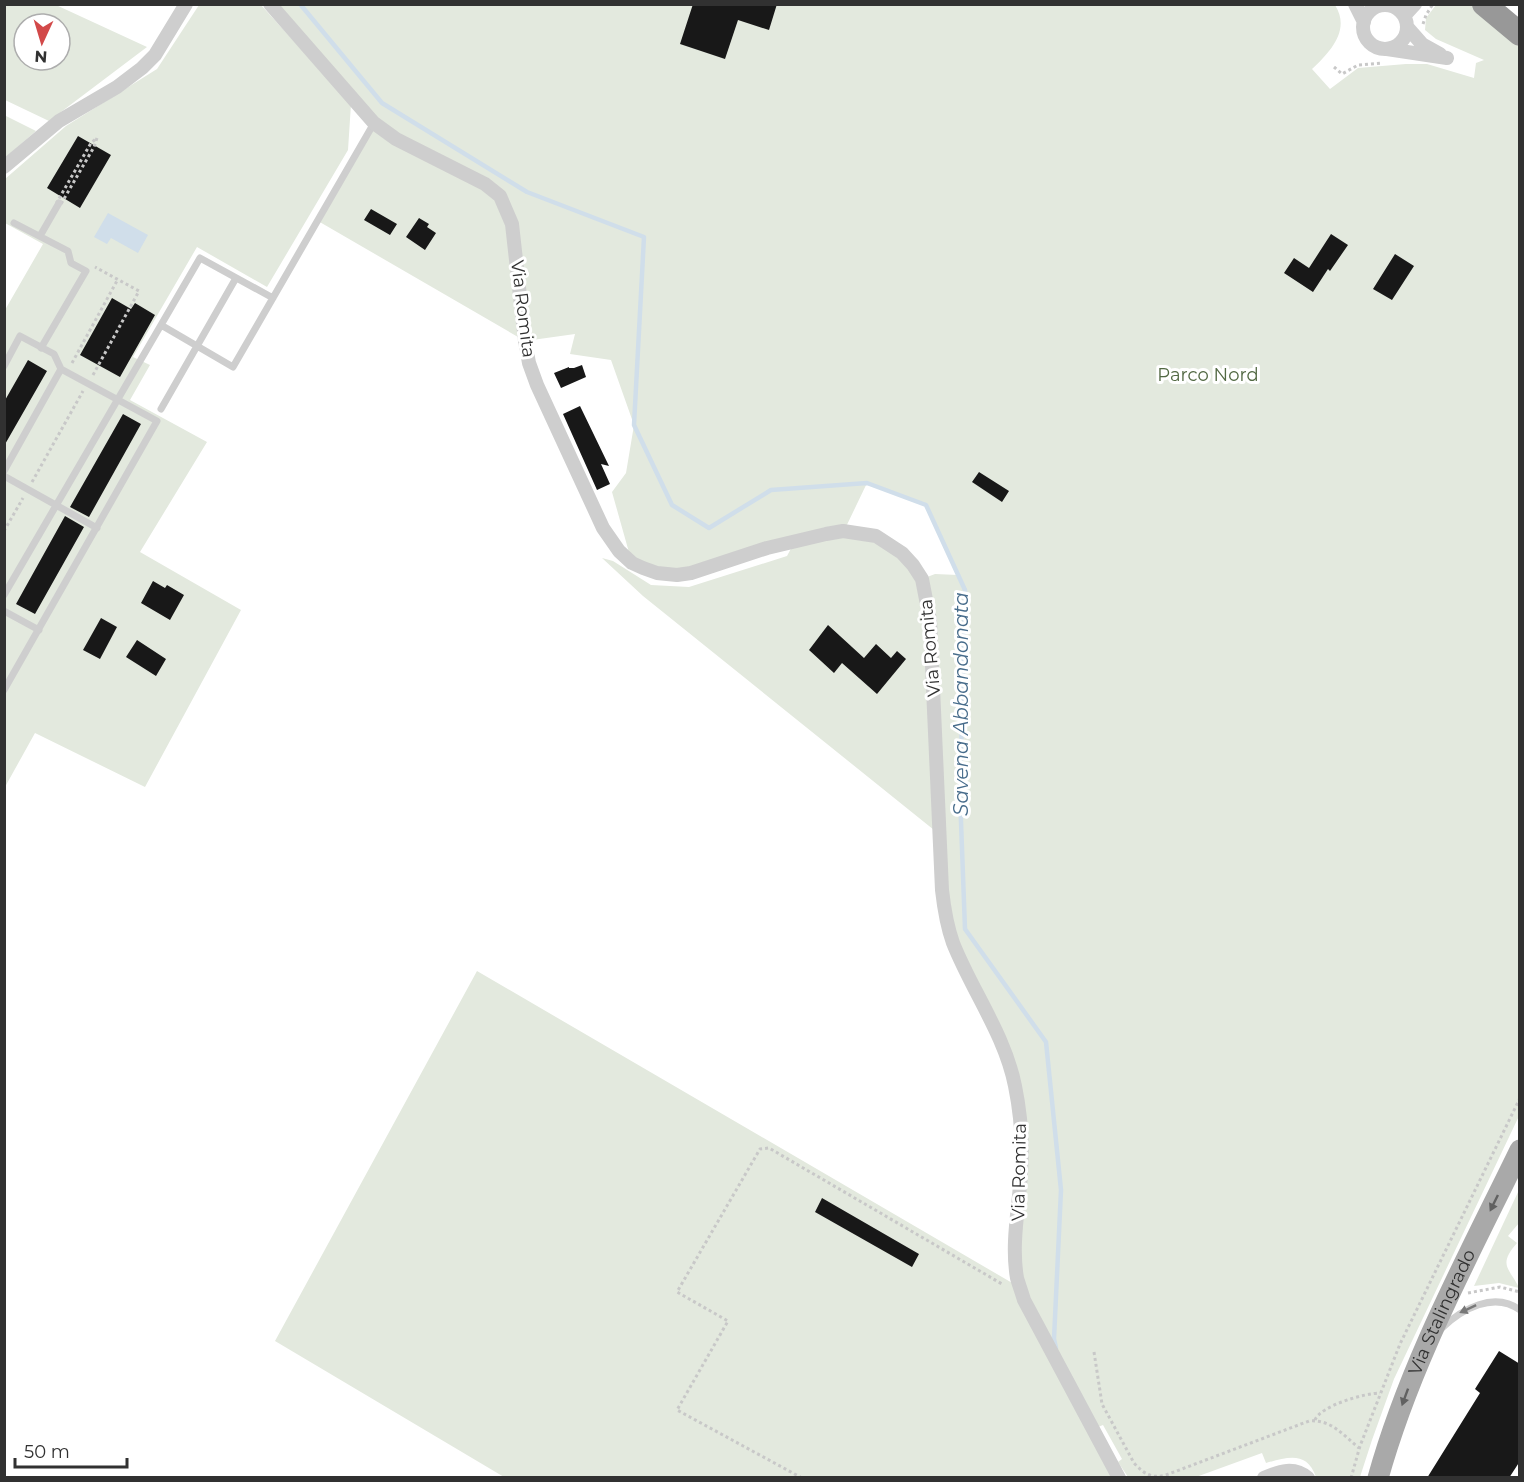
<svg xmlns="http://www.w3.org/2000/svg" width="1524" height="1482" font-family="Montserrat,sans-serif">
<rect width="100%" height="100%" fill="#fff"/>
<path fill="#e3e9de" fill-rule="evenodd" d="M5,5H56L147,47L49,121L5,100ZM24,24H60V60H24Z
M199,5H261L351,104L348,150L267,287L197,247L133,357L150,365L130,400L207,442L140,552L241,610L145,787L35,733L5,787V310L43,244L5,223V179L66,126L157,69Z
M270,5H1335C1351,30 1330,52 1312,69L1330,89L1358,68L1406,64H1427L1474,78L1476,63L1484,60L1436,39L1425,30L1426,18L1436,5H1472L1519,44V1116L1394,1379L1372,1440L1360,1477H1316C1307,1451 1288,1457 1266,1463L1262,1453L1196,1477H1128L1118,1462L1122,1459L1103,1425L1098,1427L1060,1359L1054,1339L1052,1355L1114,1477H504L275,1341L477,971L1014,1284L1022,1295L1014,1082L961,961L934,830L643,596L602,558L613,561L651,585L689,587L787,556L795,541L691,573L632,563L612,492L626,473L634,425L611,360L570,354L575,334L525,341L318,221L374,123ZM867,483L926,505L958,575L935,574L922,579L876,536L844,531Z
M4,115L36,131L5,158H4Z
M1519,1190V1223L1508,1236L1517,1243C1497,1266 1510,1268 1519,1288L1499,1283L1474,1286Z"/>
<path fill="#d0deea" d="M108,213L148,235L138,253L111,238L107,244L94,237Z"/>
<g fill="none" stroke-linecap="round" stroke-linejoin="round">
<path stroke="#d0deea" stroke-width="4.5" d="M300,4L382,103L527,192L644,237L634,425L672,505L709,528L771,490L867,483L926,505L965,590L960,795L965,929L1046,1042L1061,1190L1054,1339L1056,1348"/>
</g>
<path fill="#181818" d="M693,4H777L769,30L738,20L725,59L680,44Z
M78,136L111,155L80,208L47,188Z
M371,209L397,224L390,235L364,220Z
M419,218L429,224L427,227L436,233L425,250L406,237Z
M1331,234L1348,245L1330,271L1328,269L1313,292L1284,273L1294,258L1309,268Z
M1395,254L1414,266L1392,300L1373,289Z
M112,298L131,309L135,303L155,315L120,377L80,355Z
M28,360L47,371L4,446V402Z
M582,365L586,377L561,388L554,373L569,367V368H574Z
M580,406L609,466L601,464L610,484L597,490L563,414Z
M123,414L141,424L89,517L70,507Z
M979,472L1009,491L1002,502L972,482Z
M65,516L84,527L35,614L16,604Z
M153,581L165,588L167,585L184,595L170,620L141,603Z
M101,618L117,627L100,659L83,650Z
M828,625L864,658L876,644L891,658L897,651L906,659L877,694L842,663L834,673L809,650Z
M137,640L166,659L156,676L126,657Z
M822,1198L919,1254L912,1267L815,1212Z
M1499,1351L1520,1364V1461L1509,1478H1427L1480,1393L1475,1389Z"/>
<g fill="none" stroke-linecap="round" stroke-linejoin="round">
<path stroke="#c8c8c8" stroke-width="3" stroke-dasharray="3 3" stroke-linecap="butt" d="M1423,24L1426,15L1433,4
M1334,67L1342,74L1358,65L1382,63
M97,138L94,147L61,204L57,202L91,143Z
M72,363L118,279
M93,375L139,291L95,267
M32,482L83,391
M4,531L23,498
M1468,1293L1500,1287L1520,1292
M1094,1352L1102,1404L1134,1463C1144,1474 1152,1479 1166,1475L1309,1421C1331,1419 1343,1435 1359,1448
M1315,1420C1320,1406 1365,1393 1380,1393
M802,1478L677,1410L728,1321L677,1292L760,1149L769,1148L1002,1284
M1351,1478L1360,1446L1400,1344L1520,1098"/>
<path stroke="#cecece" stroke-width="7" d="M14,223L68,251L71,263L86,271L41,348
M40,236L59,203
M273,298L200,258L161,325L233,367L374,123
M4,366L20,336L54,354L61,369
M161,409L236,278
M4,471L61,369L157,421L4,690
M4,476L97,528
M4,595L161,325
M4,611L39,630
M1442,1328C1462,1309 1494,1291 1520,1310"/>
<path stroke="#cecece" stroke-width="14" d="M270,4L374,123L396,139L485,184L500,196L512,224L525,341L529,363L537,385L603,528L619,551L632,563L643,568L657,573L677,575L691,573L767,548L826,534L843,531L876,536L902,553L913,565L922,579L930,620L942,890C944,908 947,926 953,943C972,991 1005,1035 1015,1086C1021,1115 1023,1143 1021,1173C1019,1207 1011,1244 1017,1278C1019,1285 1022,1293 1024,1300L1119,1478
M1355,4L1364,22
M1363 27a22 22 0 1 1 44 0a22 22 0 1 1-44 0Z
M1404,16L1415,4
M1407,27L1422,44L1440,54
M1387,49L1447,58
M4,167L59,121L117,87L142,68L155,55L186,4
M1264,1478C1280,1471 1294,1466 1308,1478"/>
<path stroke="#a9a9a9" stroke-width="21" id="s1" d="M1378,1478C1410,1363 1468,1257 1520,1150"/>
<path stroke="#989898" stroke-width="24" d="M1484,4L1520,34"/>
</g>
<defs><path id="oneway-solid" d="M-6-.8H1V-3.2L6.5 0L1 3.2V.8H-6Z" transform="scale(1.5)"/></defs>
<g fill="#616161">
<use href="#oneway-solid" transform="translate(1494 1203) rotate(116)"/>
<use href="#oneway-solid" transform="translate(1405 1397) rotate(110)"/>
</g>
<use fill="#787878" href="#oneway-solid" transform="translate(1468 1309) rotate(155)"/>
<g text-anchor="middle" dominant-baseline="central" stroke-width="6" stroke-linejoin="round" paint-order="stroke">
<g font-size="18" fill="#313131" stroke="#fff">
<text transform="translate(523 309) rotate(83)">Via Romita</text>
<text transform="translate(930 648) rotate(-95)">Via Romita</text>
<text transform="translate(1019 1172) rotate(-89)">Via Romita</text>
<text stroke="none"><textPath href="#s1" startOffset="178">Via Stalingrado</textPath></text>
</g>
<g font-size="18" fill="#526943" stroke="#fff">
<text x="1208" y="375">Parco Nord</text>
</g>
<g font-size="20" font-style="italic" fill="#476c8b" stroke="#fff">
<text transform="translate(961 704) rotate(-90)">Savena Abbandonata</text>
</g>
</g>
<rect width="1524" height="1482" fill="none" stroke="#313131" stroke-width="12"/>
<g transform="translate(42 42) rotate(184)"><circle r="28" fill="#ffffff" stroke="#adadad" stroke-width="1.5"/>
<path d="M0-4.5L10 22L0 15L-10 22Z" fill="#d24949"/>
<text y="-9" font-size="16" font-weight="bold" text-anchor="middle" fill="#313131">N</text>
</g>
<path d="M15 1458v9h112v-9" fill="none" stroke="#313131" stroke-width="3"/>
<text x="24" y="1458" font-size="18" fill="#313131" stroke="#ffffff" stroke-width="4.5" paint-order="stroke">50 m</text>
</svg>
